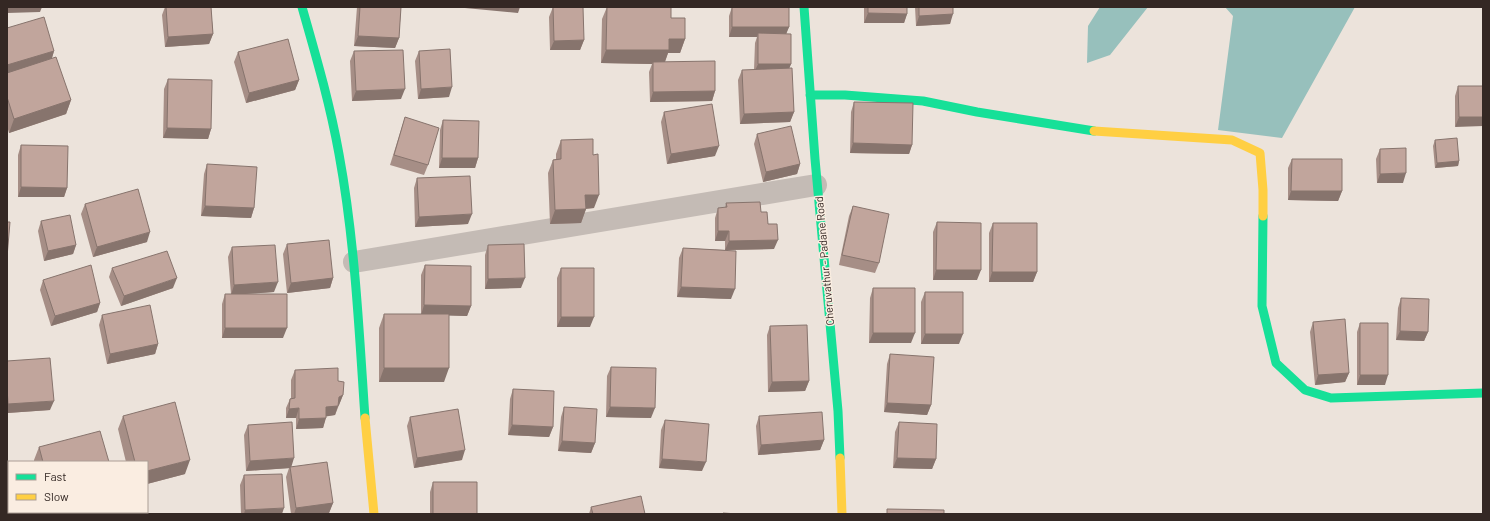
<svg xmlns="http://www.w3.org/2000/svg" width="1490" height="521" font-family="Barlow,sans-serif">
<rect width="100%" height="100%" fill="#ece3db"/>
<path fill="#97c0bc" d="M1100,7H1148L1110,55L1087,63L1088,26Z
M1225,7H1355L1282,138L1218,130L1233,16Z"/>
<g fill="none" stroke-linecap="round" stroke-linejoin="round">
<path stroke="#c4bbb5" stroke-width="22" d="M354,262L816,185"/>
<path stroke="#16e098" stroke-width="9" d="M302,7C316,56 330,104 339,154C355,241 359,330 365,418
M804,7L815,159L838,411L840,458
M810,95H845L923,101L977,112L1094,131
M1263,216L1262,306L1276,363L1305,390L1331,398L1483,393"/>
<path stroke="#ffcf43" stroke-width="9" d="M1094,131L1232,140L1260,153L1263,190V216
M365,418L374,514
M840,458L842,514"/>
</g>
<path fill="#a68e86" d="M165,7H211L213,34L209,44L165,47L162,15Z
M357,7H401L399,38L395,48L354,46Z
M553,7L584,40L580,50H550L549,17Z
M607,7H671V18L685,39L680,53H668L665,62L715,91L712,101L650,102L649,72L652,64L601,63L602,19Z
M732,7L789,27L786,33L791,64L789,68L794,112L790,122L740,124L738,80L742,70H754L755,43L757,37H729V16Z
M864,7H907V14L904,23H864Z
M915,7H953L950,24L916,26Z
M1483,7V24L1482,23Z
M7,28L54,51L52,58L71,100L66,114L9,133L7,126Z
M354,51L401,99L352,101L350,61Z
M419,51L449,97L418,99L415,61Z
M238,52L299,80L295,90L246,103L234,62Z
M168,79L211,129L208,139L163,138L164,89Z
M1458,86H1483L1455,127V96Z
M854,102L912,145L909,154L850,153L851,112Z
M664,112L715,156L667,164L661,122Z
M405,117L428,165L424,175L390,165Z
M443,120L478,158L475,168H439L440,130Z
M757,134L800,164L797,174L763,182L754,144Z
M561,140L594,208L586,209L581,223L550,224L548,173L553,160L556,159V154Z
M1435,140L1459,161L1458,166L1435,168L1433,146Z
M21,145L67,188L64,197H18V155Z
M1380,149L1403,183H1377L1376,159Z
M1292,159L1342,191L1338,201L1288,200V168Z
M207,164L254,208L251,218L201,216L204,174Z
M417,178L468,224L415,227L414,188Z
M726,203L761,212L768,224L774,249L728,250L731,299L677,297L679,258L683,248L725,250V241H715V218L718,208H725Z
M85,204L147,242L93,257L81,214Z
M853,206L879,263L875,273L839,265L849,216Z
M41,221L76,245L73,254L44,261L38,231Z
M937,222L977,280H933V232Z
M993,223L1037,272L1033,282H989V233Z
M287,244L333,278L330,288L287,293L283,254Z
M488,245L521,288L485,289V255Z
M232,247L274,292L242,294L283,338H222V304L225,294H231L228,257Z
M425,265L471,306L467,316L449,315L444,382H379V328L384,314H421V275Z
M112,268L173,288L121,306L109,277Z
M561,268L590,327H557V278Z
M43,280L100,303L97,312L51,326L40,290Z
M873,288L911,343H869L870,298Z
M925,292L959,344H921V302Z
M1401,298L1428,332L1424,341L1396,340L1398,308Z
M102,315L158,344L155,354L107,364L99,325Z
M1313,322L1349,373L1345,382L1315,385L1310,332Z
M1360,323L1385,385H1357V332Z
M770,326L809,381L805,391L768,392L767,335Z
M890,354L931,405L927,415L884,412L887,364Z
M7,361L50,410L7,413Z
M611,367L651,418L606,417L607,376Z
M295,370L338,381L343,395L335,415L326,416L323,428L296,429V418H286V408L290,399L291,398V380Z
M513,389L553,427L549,437L508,435L510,399Z
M564,407L595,443L591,453L558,451L561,417Z
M123,416L185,474L147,484V462H126L118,429Z
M759,416L824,440L820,450L758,455L756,426Z
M410,417L462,460L414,468L407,426Z
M665,420L702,471L659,468L661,430Z
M899,422L936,459L932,469L893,468L895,432Z
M248,425L291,467L333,503L329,513L321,514H291L286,477L289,468L246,471L244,435Z
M39,447L109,462H34V460Z
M244,475L282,514H241L240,485Z
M433,482L477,514H430V492Z
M591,507L645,514H589Z"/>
<path fill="#87746d" d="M7,7H42L40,12L7,13Z
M466,7H520L518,13L465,8Z
M868,13L907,14L904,23H864Z
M953,14L950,24L916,26L919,16Z
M732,27H789L785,37L758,33L757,37H729Z
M213,34L209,44L165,47L168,37Z
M358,36L399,38L395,48L354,46Z
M669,39H685L680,53H668L664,64L653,62L652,64L601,63L606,50Z
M584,40L580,50H550L554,41Z
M54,51L51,61L7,74V65Z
M758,64H791L787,74L754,73Z
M299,80L295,90L246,103L249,93Z
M452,87L449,97L418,99L421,89Z
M405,89L401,99L352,101L356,91Z
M715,91L712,101L650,102L653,92Z
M71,100L66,114L9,133L14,119Z
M794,112L790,122L740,124L744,114Z
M1459,117H1483V126L1455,127Z
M167,128L211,129L208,139L163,138Z
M853,143L912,145L909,154L850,153Z
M719,146L715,156L667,164L671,154Z
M442,158H478L475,168H439Z
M1459,161L1458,166L1435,168L1437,163Z
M800,164L797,174L763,182L766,172Z
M1406,173L1403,183H1377L1380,174Z
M21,187L67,188L64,197H18Z
M1291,191H1342L1338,201L1288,200Z
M585,195H599L594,208L580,209Z
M205,206L254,208L251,218L201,216Z
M586,209L581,223L550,224L555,210Z
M472,214L468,224L415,227L419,217Z
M718,231H729L725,241H715Z
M150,232L147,242L93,257L97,247Z
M778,240L774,249L725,250L729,241Z
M76,245L73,254L44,261L48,251Z
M936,270H981L977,280H933Z
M992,272H1037L1033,282H989Z
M177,278L173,288L121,306L124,296Z
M333,278L330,288L287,293L291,283Z
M525,278L521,288L485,289L488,279Z
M278,282L274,292L231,295L234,285Z
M681,287L735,289L731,299L677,297Z
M100,303L97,312L51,326L55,316Z
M424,305L471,306L467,316L421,315Z
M561,317H594L590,327H557Z
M225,328H287L283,338H222Z
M1400,331L1428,332L1424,341L1396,340Z
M873,333H915L911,343H869Z
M925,334H963L959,344H921Z
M158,344L155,354L107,364L110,354Z
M384,368H449L444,382H379Z
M1349,373L1345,382L1315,385L1318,375Z
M1360,375H1388L1385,385H1357Z
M809,381L805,391L768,392L772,382Z
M343,395L339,405L337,406H338L335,415L323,417L326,407L339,397Z
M54,401L50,410L7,413V407L8,404Z
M887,403L931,405L927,415L884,412Z
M610,407L655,408L651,418L606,417Z
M299,408L296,418H286L289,409Z
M326,418L323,428L296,429L299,419Z
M512,425L553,427L549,437L508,435Z
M824,440L820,450L758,455L761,445Z
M562,441L595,443L591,453L558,451Z
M465,450L462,460L414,468L417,458Z
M294,458L291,468L246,471L250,461Z
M897,458L936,459L932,469L893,468Z
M662,459L706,462L702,471L659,468Z
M190,460L185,474L147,484V471Z
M333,503L329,513L321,514H294L296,508Z
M284,508L282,514H244L245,510Z"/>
<path fill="#c1a59c" stroke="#87746d" d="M166,7H211L213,34L168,37Z
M360,7H401L399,38L358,36Z
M553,7H583L584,40L554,41Z
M607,7H671V18H685V39H669V50H606Z
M732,7H789V27H732Z
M868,7H907V14L868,13Z
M919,7H953V14L919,16Z
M44,17L54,51L7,65V28Z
M758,33L791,34V64H758Z
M288,39L299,80L249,93L238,52Z
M450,49L452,87L421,89L419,51Z
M403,50L405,89L356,91L354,51Z
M56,57L71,100L14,119L7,97V73Z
M715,61V91L653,92V62Z
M792,68L794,112L744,114L742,70Z
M168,79L212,80L211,129L167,128Z
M1458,86H1483V117H1459Z
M854,102L913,103L912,145L853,143Z
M712,104L719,146L671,154L664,112Z
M405,117L439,128L428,165L394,155Z
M443,120L479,121L478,158H442Z
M791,126L800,164L766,172L757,134Z
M1457,138L1459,161L1437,163L1435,140Z
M593,139V155L598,154L599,195H585L586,209L555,210L553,160L561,159V140Z
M21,145L68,146L67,188L21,187Z
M1406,148V173L1380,174V149Z
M1292,159H1342V191H1291Z
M207,164L257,167L254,208L205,206Z
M470,176L472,214L419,217L417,178Z
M138,189L150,232L97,247L85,204Z
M760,202L761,212H767L768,224H777L778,240L729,241V231H718V208L727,207L726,203Z
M853,206L889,214L879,263L842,255Z
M70,215L76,245L48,251L41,221Z
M7,222H10L7,257Z
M937,222L981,223V270H936Z
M993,223H1037V272H992Z
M329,240L333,278L291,283L287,244Z
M524,244L525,278L488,279V245Z
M275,245L278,282L234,285L232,247Z
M683,248L736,251L735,289L681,287Z
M167,251L177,278L124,296L112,268Z
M91,265L100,303L55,316L43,280Z
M425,265L471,266V306L424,305Z
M561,268H594V317H561Z
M873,288H915V333H873Z
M925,292H963V334H925Z
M225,294H287V328H225Z
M1401,298L1429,299L1428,332L1400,331Z
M150,305L158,344L110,354L102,315Z
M384,314H449V368H384Z
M1345,319L1349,373L1318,375L1313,322Z
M1360,323H1388V375H1360Z
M807,325L809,381L772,382L770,326Z
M890,354L934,357L931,405L887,403Z
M50,358L54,401L8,404L7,387V361Z
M611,367L656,368L655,408L610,407Z
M338,368V381L344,382L343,395L339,397L338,406L326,407V418L299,419V408L289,409L290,399L295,398V370Z
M513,389L554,391L553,427L512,425Z
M175,402L190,460L147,471V462H135L123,416Z
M564,407L597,409L595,443L562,441Z
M458,409L465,450L417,458L410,417Z
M822,412L824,440L761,445L759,416Z
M665,420L709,424L706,462L662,459Z
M292,422L294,458L250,461L248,425Z
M899,422L937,424L936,459L897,458Z
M100,431L109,462H43L39,447Z
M327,462L333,503L296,508L290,467Z
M282,474L284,508L245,510L244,475Z
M433,482H477V514H433Z
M641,496L645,514H593L591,507Z
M887,509L944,510V514H887Z
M723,513L738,514H723Z"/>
<g text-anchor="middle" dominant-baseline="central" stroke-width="3" stroke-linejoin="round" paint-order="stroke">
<g font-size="11" fill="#342824" stroke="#faede1">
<text transform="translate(824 261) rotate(-95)">Cheruvathur - Padane Road</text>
</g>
</g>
<rect width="1490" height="521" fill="none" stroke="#342824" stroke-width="16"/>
<rect x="8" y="461" width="140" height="52" fill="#faede1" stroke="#ab9e95"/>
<rect x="16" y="474" width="20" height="6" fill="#16e098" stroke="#ab9e95"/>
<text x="44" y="481" font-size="12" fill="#342824">Fast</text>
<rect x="16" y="494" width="20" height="6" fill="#ffcf43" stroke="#ab9e95"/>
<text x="44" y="501" font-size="12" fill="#342824">Slow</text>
</svg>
